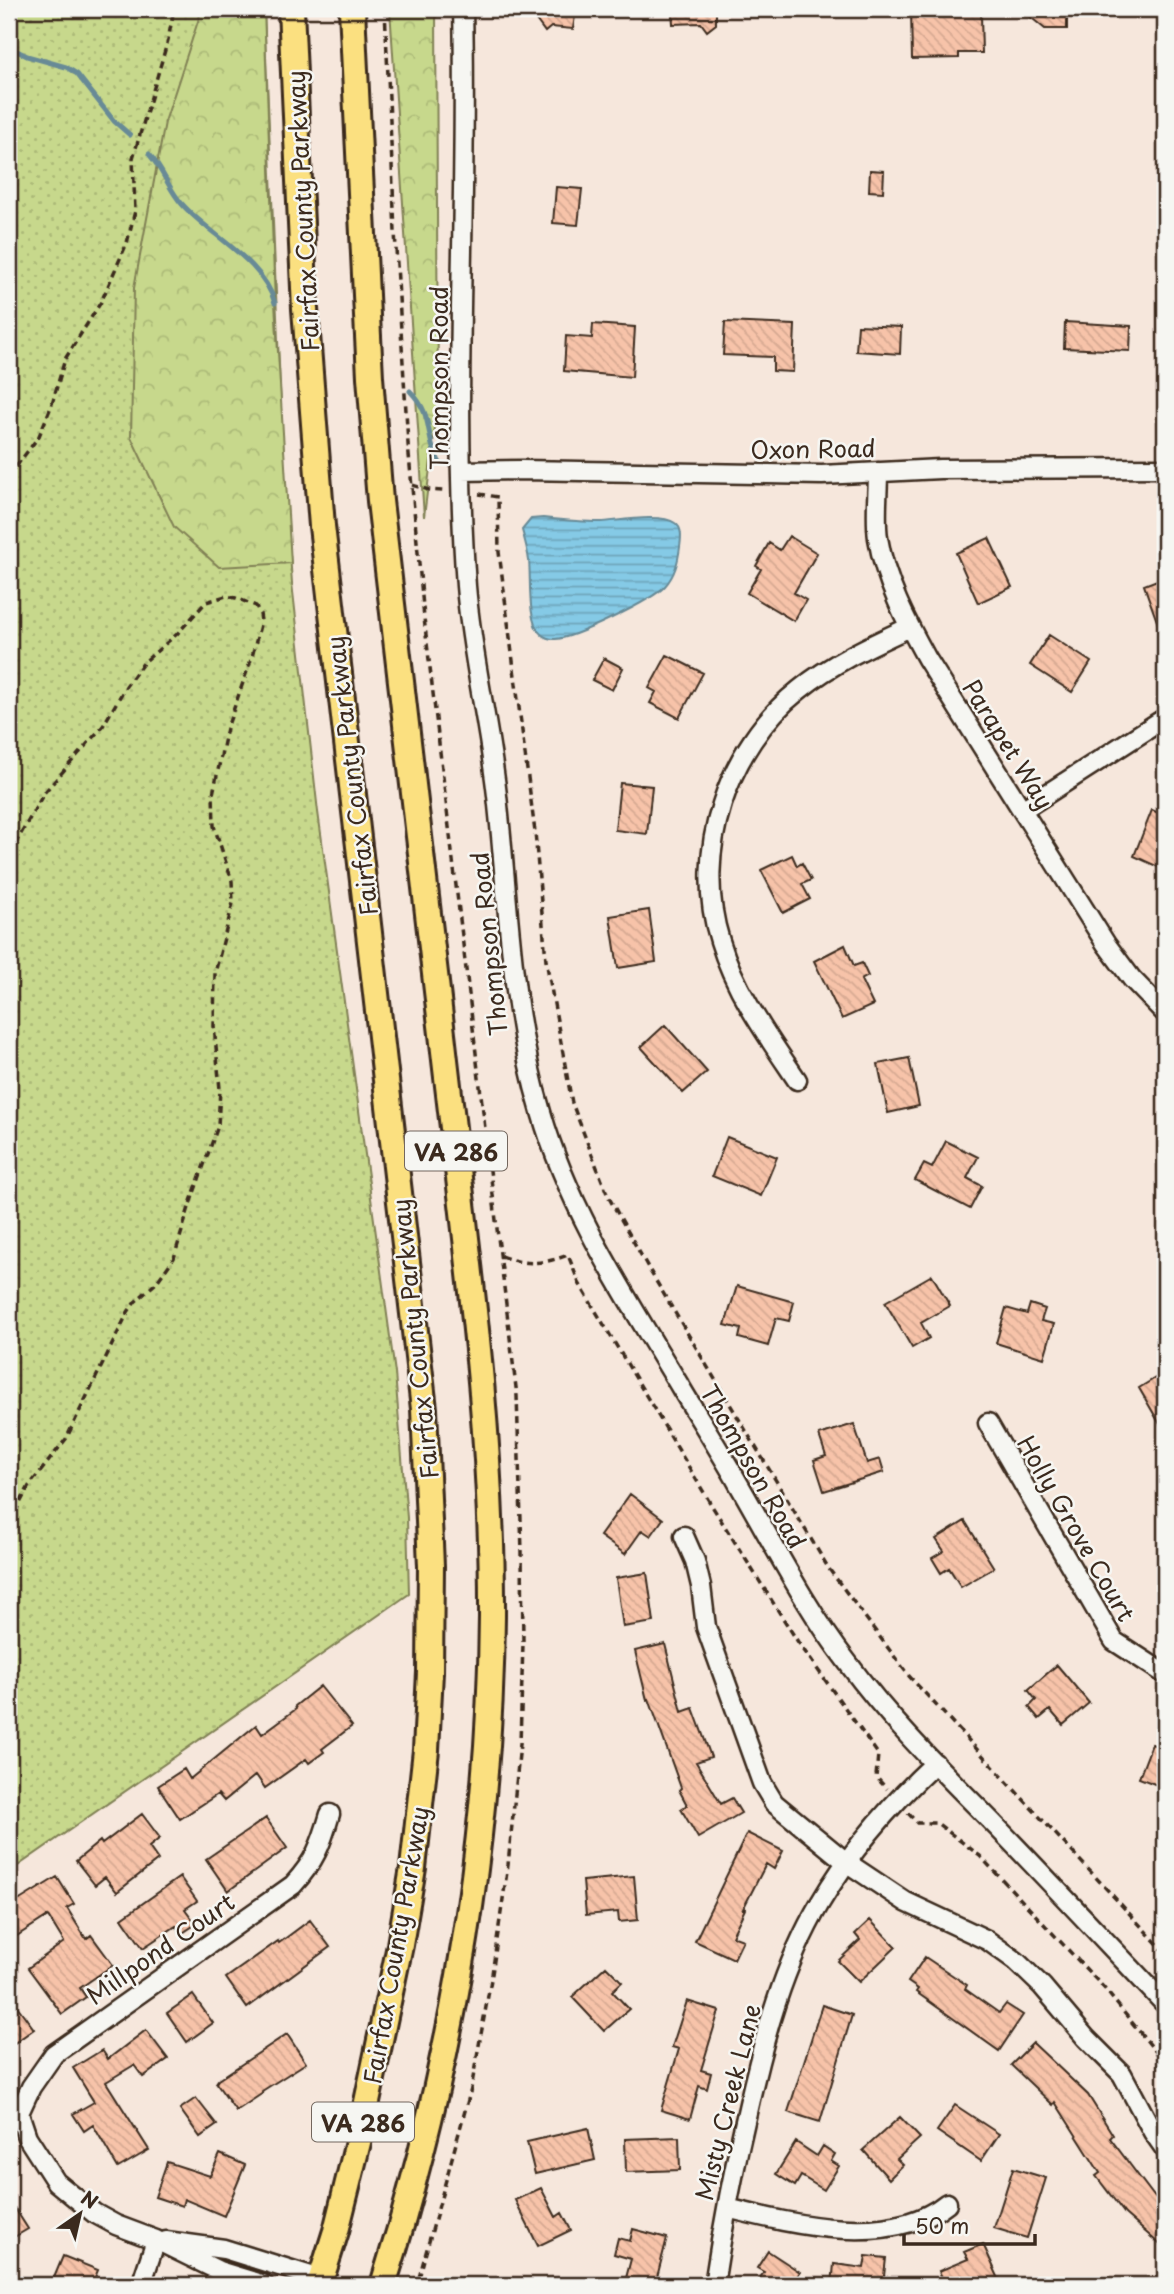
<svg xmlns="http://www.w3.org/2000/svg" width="1174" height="2294" font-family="'Playpen Sans',sans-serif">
<defs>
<pattern id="grass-dots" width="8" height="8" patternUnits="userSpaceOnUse" patternTransform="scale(1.75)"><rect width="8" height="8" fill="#c7d88c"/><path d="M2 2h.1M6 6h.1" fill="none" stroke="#acba78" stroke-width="1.8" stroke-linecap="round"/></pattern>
<pattern id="forest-crowns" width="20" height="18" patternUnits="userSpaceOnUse" patternTransform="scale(1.75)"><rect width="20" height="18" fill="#c7d88c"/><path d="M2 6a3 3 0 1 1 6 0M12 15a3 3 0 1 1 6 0" fill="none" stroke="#acba78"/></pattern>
<pattern id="water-rules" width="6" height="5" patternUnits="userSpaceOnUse" patternTransform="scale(1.75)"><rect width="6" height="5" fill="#85cae6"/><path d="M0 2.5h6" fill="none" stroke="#6ea4ba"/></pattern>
<pattern id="building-back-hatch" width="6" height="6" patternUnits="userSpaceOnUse" patternTransform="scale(1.75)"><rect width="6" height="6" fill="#f7c3a9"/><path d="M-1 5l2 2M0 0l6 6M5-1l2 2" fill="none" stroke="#d5a891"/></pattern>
</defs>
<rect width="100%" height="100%" fill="#f6e7dc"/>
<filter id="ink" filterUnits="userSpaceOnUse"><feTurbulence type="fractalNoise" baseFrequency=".0143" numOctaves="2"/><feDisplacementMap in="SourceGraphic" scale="14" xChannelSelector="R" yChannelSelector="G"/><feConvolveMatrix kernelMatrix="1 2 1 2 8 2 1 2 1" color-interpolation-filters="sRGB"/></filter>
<g filter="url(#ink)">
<path fill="url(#grass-dots)" stroke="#818155" stroke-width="2" d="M9,9H264L282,435L292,583L318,812L395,1373L407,1518L409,1594L9,1872Z"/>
<path fill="url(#forest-crowns)" stroke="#818155" stroke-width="2" d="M202,9H264L275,303L291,563L219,567L174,527L131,437L134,288L165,122Z
M390,9H436L438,403L424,517Z"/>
<path fill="url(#water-rules)" stroke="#678a96" stroke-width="2" d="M543,518C562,520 582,522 601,522C618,521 662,513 675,523C683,528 681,539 680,547C678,562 675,575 665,586C653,600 573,639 555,639C550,639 544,637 541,634C527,623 531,578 529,561C528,551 525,541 522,530L531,519Z"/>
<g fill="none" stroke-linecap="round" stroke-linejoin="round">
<path stroke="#678a96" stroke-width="5" d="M9,47L27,56L66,67L77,74L114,121L130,135
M149,154C164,171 169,190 182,204C210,236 262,259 275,303
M410,391C436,418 423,436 440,463"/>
</g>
<path fill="url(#building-back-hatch)" stroke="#3b2a1e" stroke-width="2" d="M528,9H576L573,29L551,27L545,32Z
M672,9H716V24L707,31L701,23L673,24Z
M911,9H959L960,15H981L982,53H959V58L912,59Z
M1021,9H1067V29H1045Z
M870,170L884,171L883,192L869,191Z
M556,187L582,189L578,225L553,223Z
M725,322L795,325L793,372L773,371V357L723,355Z
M1065,322L1131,326L1130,351L1064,348Z
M593,324L635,327L632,377L564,371L566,336L592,338Z
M858,325L901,327L900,354L856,351Z
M789,536L817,553L794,593L806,600L794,621L747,593L761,569L756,566L769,543L780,550Z
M989,538L1012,587L978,603L956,553Z
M1165,577V638H1163L1144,585Z
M1049,635L1091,662L1072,692L1030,665Z
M667,655L703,673L679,718L650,703L656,692L649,688Z
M604,658L623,668L612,690L592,680Z
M620,783L652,786L647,834L615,830Z
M1152,810L1165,816V870L1134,856Z
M792,855L797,866L802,863L811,880L802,884L810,899L783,913L761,870Z
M649,910L656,962L618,968L610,916Z
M845,945L854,966L862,963L868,976L861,980L873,1005L842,1019L814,961Z
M665,1025L707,1072L683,1093L641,1047Z
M909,1058L919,1106L888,1113L878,1064Z
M727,1137L777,1157L761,1196L712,1176Z
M946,1141L978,1157L967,1178L982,1186L970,1209L915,1180L924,1164L932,1168Z
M932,1275L950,1306L921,1323L929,1338L912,1348L885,1302Z
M737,1286L794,1302L789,1321L776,1318L768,1346L739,1338L741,1329L725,1325Z
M1030,1304L1045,1309L1041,1321L1054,1324L1044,1358L996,1343L1006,1308L1027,1314Z
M1165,1372V1433L1139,1388Z
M854,1424L867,1463L880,1459L884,1472L824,1491L814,1460L826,1456L819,1435Z
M630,1494L663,1519L651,1536L642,1530L625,1554L600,1536Z
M965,1521L994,1568L961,1587L949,1568L941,1573L932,1558L944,1551L936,1539Z
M647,1573L654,1622L623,1627L616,1578Z
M665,1644L682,1712L693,1708L711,1757L696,1762L721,1804L732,1798L741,1813L698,1838L681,1809L687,1805L679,1790L681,1788L649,1699L647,1700L635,1651Z
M1057,1665L1089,1703L1063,1725L1050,1710L1039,1719L1029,1707L1036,1700L1028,1690Z
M320,1686L352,1726L322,1749L324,1752L309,1763L306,1759L265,1788L256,1775L224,1801L218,1794L180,1819L158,1786L184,1769L190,1779L256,1725L262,1734L296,1709L295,1706Z
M1152,1744L1165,1749V1788L1139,1778Z
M142,1814L160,1838L149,1847L158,1860L117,1892L105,1877L95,1885L76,1861L100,1841L102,1844Z
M266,1818L287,1848L228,1891L206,1859Z
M747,1833L783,1851L774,1869L766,1864L743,1909H745L732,1936L743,1940L734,1959L695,1941Z
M634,1876L638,1920L619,1922L618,1912L586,1915L583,1881Z
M57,1877L74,1904L67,1908L86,1939L91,1935L113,1965L80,1988L86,1997L62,2014L28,1968L64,1942L48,1916L9,1941V1887L18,1901Z
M180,1877L197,1901L185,1909L196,1924L181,1934L176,1926L143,1948L122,1918Z
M310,1920L330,1947L247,2008L226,1978L278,1941L279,1943Z
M870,1920L896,1947L859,1982L838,1961L860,1940L855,1934Z
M925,1957L967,1985L965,1989L999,2013L1006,2004L1023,2015L999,2051L916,1992L918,1989L908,1982Z
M606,1966L622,1982L612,1991L629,2009L604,2031L572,1997Z
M9,1995L34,2029L9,2047Z
M193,1995L213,2023L187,2042L167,2013Z
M687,2001L719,2011L701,2070L711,2073L707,2089L699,2086L690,2119L661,2110L679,2049L672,2047Z
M822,2005L852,2015L820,2122L788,2112Z
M146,2030L168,2059L143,2077L134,2065L106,2082L149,2150L118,2168L93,2125L84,2131L73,2114L94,2102L73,2068L102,2050L108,2059Z
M287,2034L306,2063L262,2091L263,2093L236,2111L216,2083L218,2080Z
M1033,2043L1088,2095L1113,2135L1110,2138L1159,2203L1165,2196V2249L1125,2214L1096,2176L1100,2173L1055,2102L1053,2105L1011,2065Z
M196,2098L217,2125L200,2137L180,2109Z
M955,2105L999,2134L981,2161L937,2131Z
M900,2117L920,2138L897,2159L903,2165L889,2179L863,2150Z
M588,2128L595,2160L535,2174L527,2142Z
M679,2137L680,2170L626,2172L625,2139Z
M796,2142L817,2156L823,2146L835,2154L831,2161L839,2166L824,2190L801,2176L795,2186L776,2174Z
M220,2154L245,2165L224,2216L184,2199L182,2206L155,2197L167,2162L210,2176Z
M1013,2168L1046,2178L1027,2238L994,2228Z
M541,2188L556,2217L562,2213L571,2230L538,2246L515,2200Z
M9,2199L28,2229L9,2240Z
M633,2229L667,2238L655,2285L626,2278L631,2259L614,2254L618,2238L630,2241Z
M983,2244L999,2279L984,2285H945L939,2271L968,2259L964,2252Z
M768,2251L800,2272L791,2285H755L764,2272L757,2268Z
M63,2256L98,2270L92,2285H51Z
M866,2256L886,2258L883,2285H832L834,2264L864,2268Z"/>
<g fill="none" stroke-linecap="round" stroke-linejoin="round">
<g stroke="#3b2a1e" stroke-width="23">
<path id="minor" d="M463,9C468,201 452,394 466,586C472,660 491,732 498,805C509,909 511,1012 541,1112C570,1213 628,1299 681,1388C700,1420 720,1451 738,1483C774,1545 805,1607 848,1663C892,1723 945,1774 997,1827C1054,1886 1109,1945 1165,2004
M461,471L522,470L822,475L940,469L1165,468
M878,472C878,493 875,517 878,538C885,581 906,621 927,659L1106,944L1132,979L1165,1013
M1022,810L1165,718
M797,1080C768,1037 735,991 720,941C692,853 727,747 799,690C832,663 871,645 910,627
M988,1423L1114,1641L1165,1674
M684,1536L695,1561L701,1586L706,1627L762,1783L774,1803L846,1862L906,1902L987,1940L1016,1961L1042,1986L1086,2038L1122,2074L1153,2132L1165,2149
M9,2113H19L31,2087L54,2054L293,1885C315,1861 321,1845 330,1814
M19,2113L27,2137L56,2182L94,2213L116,2225L156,2240L219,2271L264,2285
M727,2208C792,2224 890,2249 947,2203
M166,2241L224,2249L321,2279
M141,2285L156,2240
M714,2285C723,2225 734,2167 748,2108C764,2037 783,1966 820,1903C851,1850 890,1805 935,1763"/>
</g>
<g stroke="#3b2a1e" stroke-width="30">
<path id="highway" d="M291,9L305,309L322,526L424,1409L431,1566L430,1672L426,1750L413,1868L400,1945L362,2126L336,2231L319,2285
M352,9L370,377L380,501C401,693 424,885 447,1077C468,1257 493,1436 492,1617C490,1844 451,2070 383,2285"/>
</g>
<path stroke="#3b2a1e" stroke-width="3.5" stroke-dasharray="7 5" stroke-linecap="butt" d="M385,9L395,232L408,444L424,618L517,1396L522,1552L523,1643L520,1744L508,1865L492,1974L471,2089L417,2285
M9,476L39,436L51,407L65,359L101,302L127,243L135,211L133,158L168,40L174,9
M412,485L429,490L444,491
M479,494L498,497L499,552L535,832L546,960L572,1103L608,1196L650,1271L829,1569L909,1676L1165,1952
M9,855L44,793L103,726L126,686L144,662L177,634L206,602L226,596L236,598L256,606L260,614L261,621L252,657L227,728L213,794L214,826L232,881L233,903L215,973L214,1026L220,1089L218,1126L190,1204L174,1258L156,1283L135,1302L128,1312L66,1439L29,1486L9,1524
M501,1256C525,1266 544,1264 568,1255L579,1283L712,1506L798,1642L878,1754L876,1777L887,1789
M908,1813L917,1823H937L980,1856L1104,1988L1165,2063"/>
<use href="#minor" stroke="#f6f6f2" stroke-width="18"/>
<use href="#highway" stroke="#fbe080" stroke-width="24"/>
</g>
</g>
<g text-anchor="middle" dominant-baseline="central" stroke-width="5" stroke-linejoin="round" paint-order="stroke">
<g fill="#f6f6f2" stroke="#73675e" stroke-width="2">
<rect x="405" y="1131.5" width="102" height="39" rx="5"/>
<rect x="312" y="2102.5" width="102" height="39" rx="5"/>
</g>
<g font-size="23" font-weight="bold" fill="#3b2a1e">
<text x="456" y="1151">VA 286</text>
<text x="363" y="2122">VA 286</text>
</g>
<g font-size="24" fill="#3b2a1e" stroke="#f6f6f2">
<text transform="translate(302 211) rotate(-93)">Fairfax County Parkway</text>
<text transform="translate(438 378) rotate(-90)">Thompson Road</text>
<text transform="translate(813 448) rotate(-1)">Oxon Road</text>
<text transform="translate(1009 744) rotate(58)">Parapet Way</text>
<text transform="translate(351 776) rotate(-97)">Fairfax County Parkway</text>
<text transform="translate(488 944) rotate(-96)">Thompson Road</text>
<text transform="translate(414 1339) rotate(-96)">Fairfax County Parkway</text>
<text transform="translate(754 1466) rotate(60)">Thompson Road</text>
<text transform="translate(1077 1528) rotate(60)">Holly Grove Court</text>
<text transform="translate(395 1945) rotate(-80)">Fairfax County Parkway</text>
<text transform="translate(160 1948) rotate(-35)">Millpond Court</text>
<text transform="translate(727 2102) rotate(-76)">Misty Creek Lane</text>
</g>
</g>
<rect width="1174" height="2294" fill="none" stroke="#f6f6f2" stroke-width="35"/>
<rect x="18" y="18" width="1139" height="2259" fill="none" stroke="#3b2a1e" stroke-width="2.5" filter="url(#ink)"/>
<g transform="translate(80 2214) rotate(34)" stroke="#f6f6f2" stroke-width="5" paint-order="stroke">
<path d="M0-5L12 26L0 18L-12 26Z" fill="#3b2a1e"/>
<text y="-10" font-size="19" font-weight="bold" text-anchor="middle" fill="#3b2a1e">N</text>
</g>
<path d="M904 2234v10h131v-10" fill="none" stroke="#3b2a1e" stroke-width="3.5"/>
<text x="915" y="2234" font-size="21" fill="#3b2a1e" stroke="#f6f6f2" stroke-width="5" paint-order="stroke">50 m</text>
</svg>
